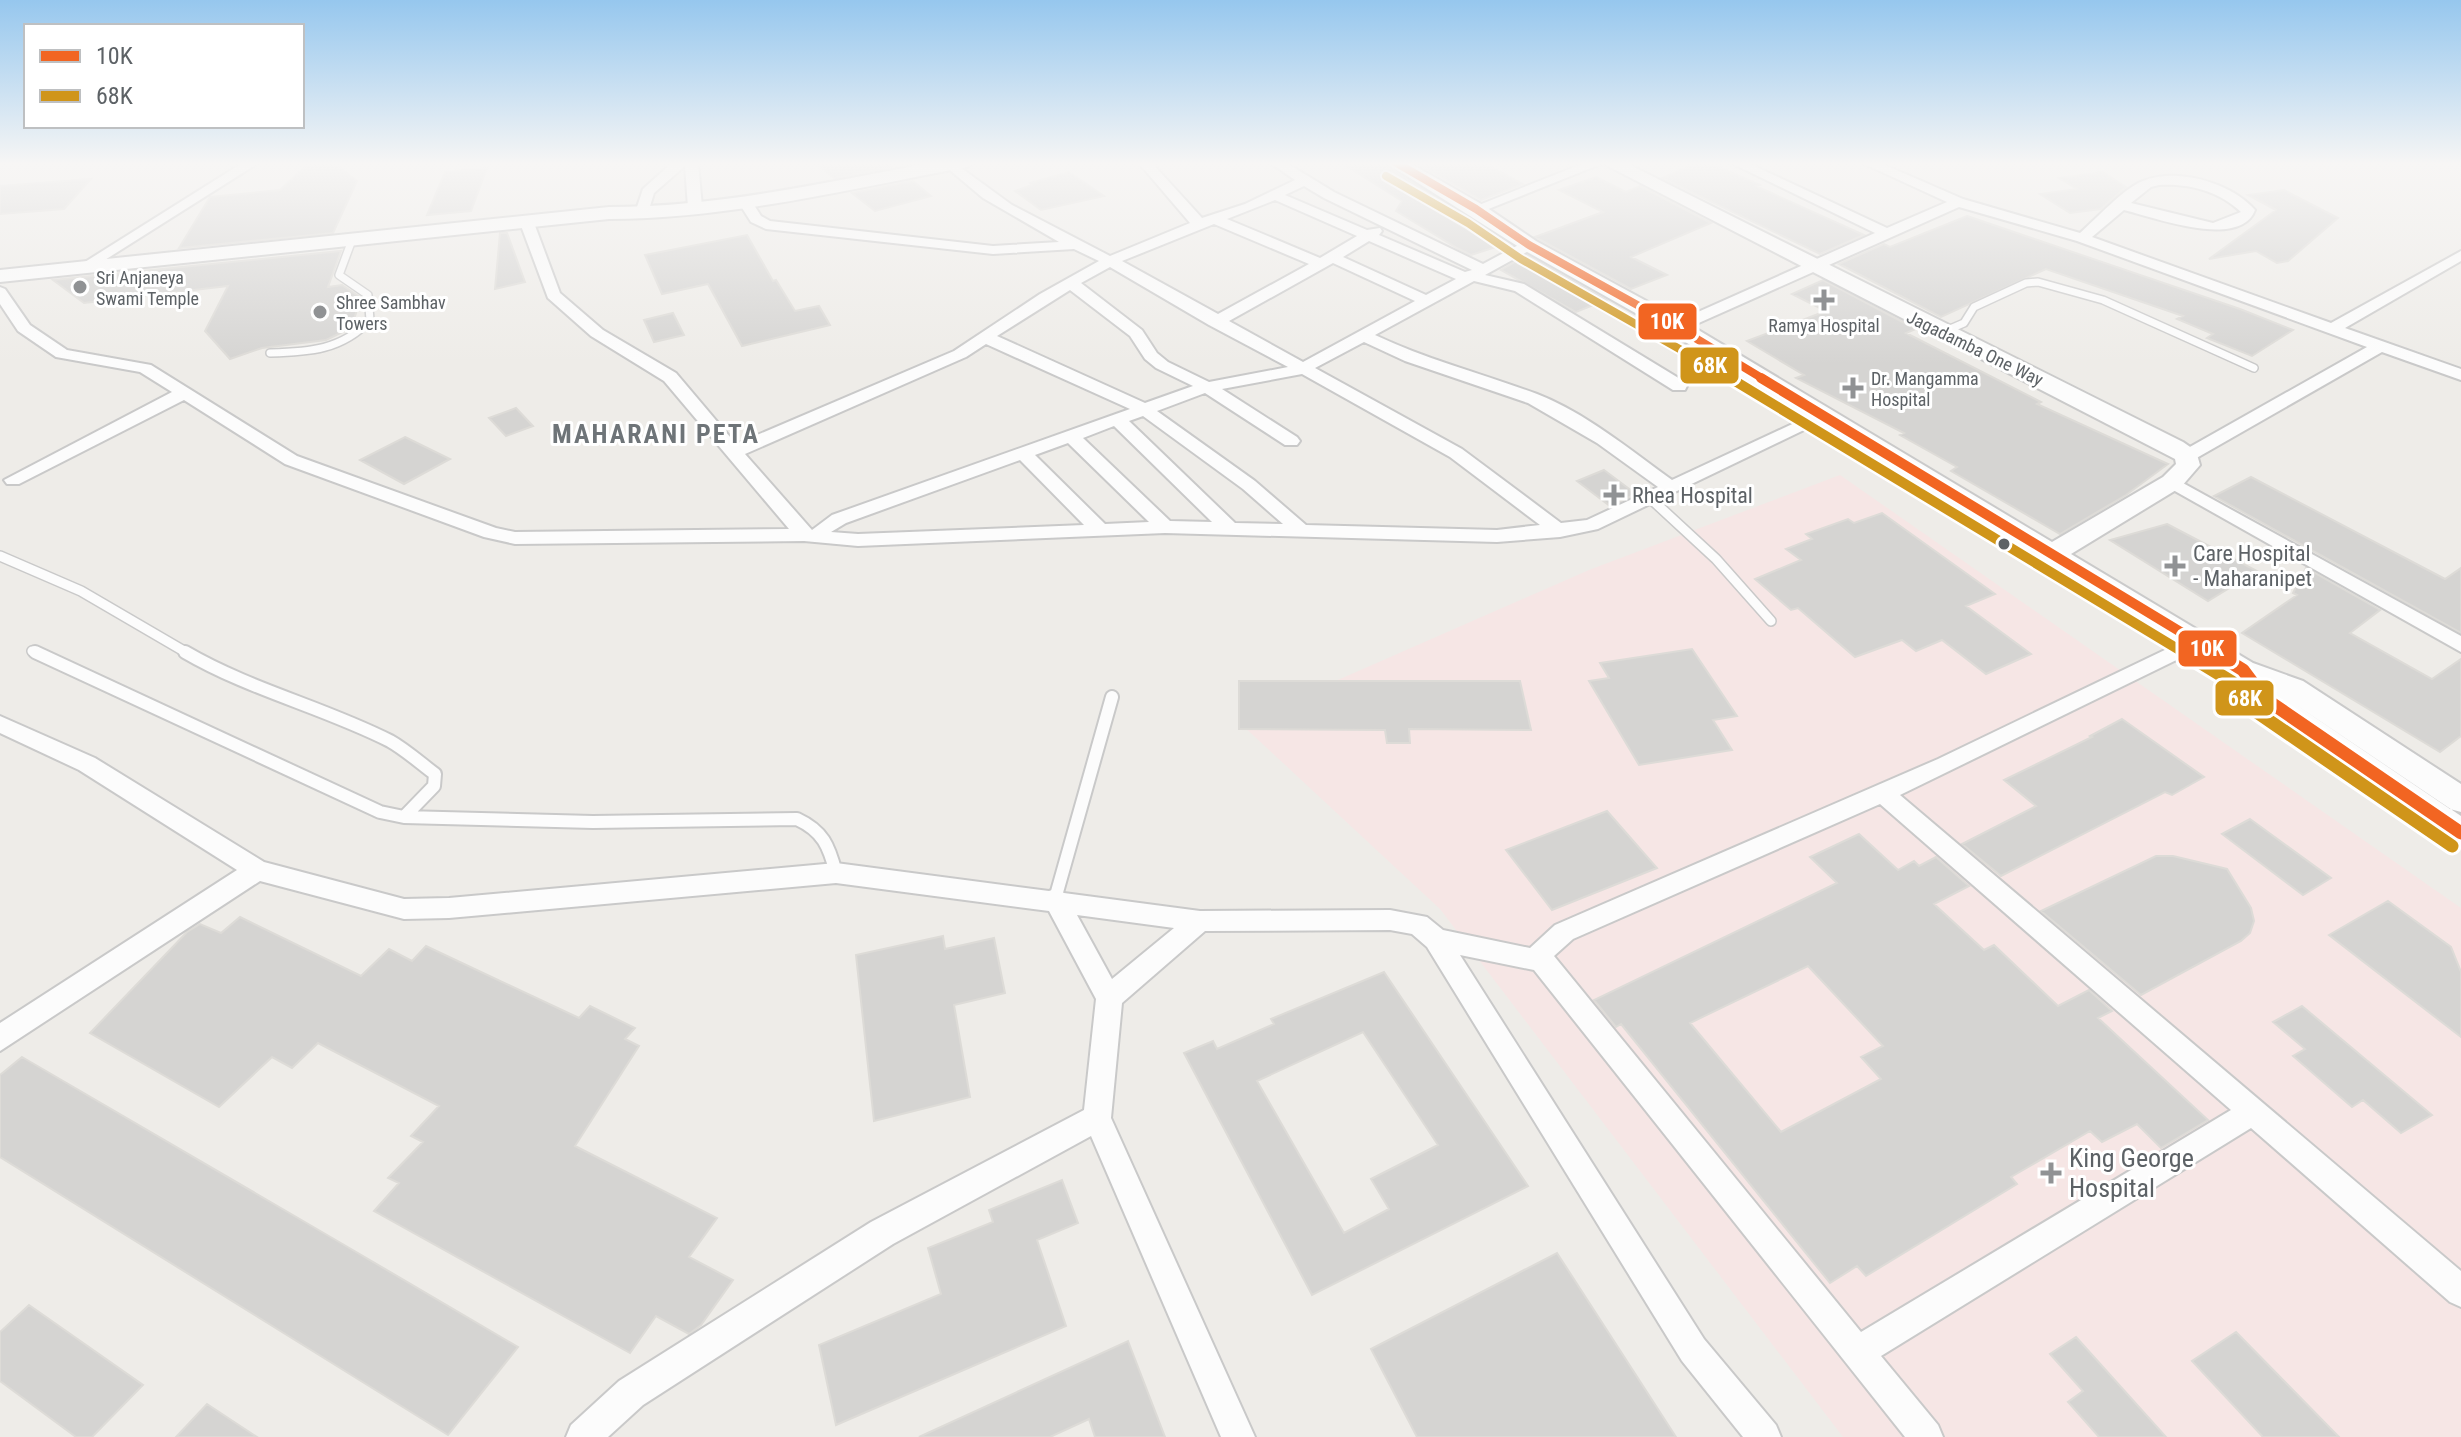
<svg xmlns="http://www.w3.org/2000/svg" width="2461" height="1437" font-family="'Roboto Condensed',sans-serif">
<rect width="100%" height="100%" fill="#eeece8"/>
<path fill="#f6e6e5" d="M1840,475L2461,908V1437H1843L1440,909L1240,723L1589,570Z"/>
<path fill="#d5d4d2" stroke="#dddbd7" stroke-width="2" fill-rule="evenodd" d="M319,162H333L357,181L333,233L179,248L210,197L280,190L308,164Z
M814,162H891L892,167L834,178Z
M1340,162H1382L1453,209L1440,213L1496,247L1471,255L1457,248L1396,211L1402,201Z
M1415,162H1482L1523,184L1481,200Z
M1700,162H1708L1760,185L1756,186L1864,235L1820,254L1662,178Z
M487,168L471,211L427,215L445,172Z
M1069,172L1104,196L1041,210L1015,191L1032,185L1030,183Z
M2103,172L2126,187L2101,209L2070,213L2040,194L2077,189L2059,178Z
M1596,177L1626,192L1640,186L1711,223L1631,257L1667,275L1631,289L1535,237L1603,212L1559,190Z
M91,179L64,209L0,214V186Z
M913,181L931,196L875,211L852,193Z
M2284,190L2338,218L2288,261L2277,263L2256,251L2209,259L2276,210L2248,195Z
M1967,216L2240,309L2293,330L2252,356L2207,338L2213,334L2177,319L2183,316L2046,269L1941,317L1839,264L1884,244L1890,247Z
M500,233H507L525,282L495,289Z
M747,235L773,281L776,280L795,311L819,306L830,325L742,346L708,284L662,294L645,255Z
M341,251L328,287L342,285L361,298L351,328L326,340L262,348L230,359L205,331L228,286L84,303L53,280Z
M1527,255L1606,300L1576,312L1501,270Z
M1823,280L1916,329L1906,333L2041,402L2037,404L2168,464L2126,495L2060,534L1951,471L1957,467L1900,435L1904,433L1796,378L1804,375L1747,341L1826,311L1792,294Z
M673,313L684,335L654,342L644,320Z
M516,408L533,426L506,436L489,418Z
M405,437L450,459L404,484L360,460Z
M1604,470L1636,494L1610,506L1577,481Z
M2251,477L2445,579L2461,568V633L2214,496Z
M1882,513L1995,594L1966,606L2031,654L1986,674L1942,640L1916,651L1902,640L1855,657L1798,608L1791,610L1755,579L1801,560L1786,549L1812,539L1806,534L1848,519L1854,523Z
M2167,524L2257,571L2208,601L2110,540Z
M2306,568L2380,610L2350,633L2432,679L2461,659V736L2440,752L2242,633L2297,595L2293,593Z
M1692,649L1737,716L1713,720L1732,750L1639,765L1589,681L1609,678L1600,663Z
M1239,681H1520L1531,730L1409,729L1410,743H1387L1385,730L1239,729Z
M2122,719L2204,777L2172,795L2165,792L2001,876L1962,844L2036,806L2004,780L2092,737L2090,736Z
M1607,811L1657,868L1552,910L1506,850Z
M2250,819L2331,878L2303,895L2222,834Z
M1859,834L1898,870L1914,861L1919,866L1936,857L1969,886L1934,904L1984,950L1994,945L2058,1006L2089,990L2112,1011L2098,1018L2208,1120L2161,1148L2137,1124L2102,1142L2090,1131L2011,1177L2017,1184L1866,1276L1857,1266L1830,1283L1621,1024L1616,1027L1594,1000L1837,883L1810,857ZM1808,966L1883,1046L1861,1057L1881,1079L1781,1132L1690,1023Z
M2156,856H2173L2227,869L2251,908L2254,921L2250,933L2241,941L2141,995L2041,911Z
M2388,901L2451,947L2461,972V1037L2329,935Z
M240,917L361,976L389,949L412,961L426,946L579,1018L590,1006L635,1028L625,1039L639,1046L575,1146L717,1218L689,1257L733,1280L701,1325L689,1334L656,1316L630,1353L374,1211L399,1183L388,1178L423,1142L411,1136L439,1106L318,1043L292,1068L272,1057L219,1107L90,1033L187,932L200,924L221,933Z
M943,936L945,949L994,938L1005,993L954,1005L970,1097L874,1121L856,955Z
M1384,972L1528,1186L1312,1295L1184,1053L1213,1041L1217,1049L1274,1024L1271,1019ZM1363,1032L1438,1145L1371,1179L1389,1209L1344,1233L1257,1081Z
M2302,1006L2432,1115L2401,1133L2363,1100L2352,1107L2293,1056L2305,1049L2273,1022Z
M22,1057L334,1239L518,1347L448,1435L0,1157V1075Z
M1062,1180L1078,1223L1037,1240L1066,1326L836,1425L819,1345L941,1294L928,1248L993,1222L989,1210Z
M1557,1253L1676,1437H1417L1371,1349Z
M29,1305L143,1385L92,1437H76L0,1381V1332Z
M2236,1332L2339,1437H2263L2192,1361Z
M2076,1337L2166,1437H2099L2068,1402L2083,1391L2050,1354Z
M1128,1341L1165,1437H1095L1089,1419L1050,1437H919Z
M207,1404L257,1437H176Z"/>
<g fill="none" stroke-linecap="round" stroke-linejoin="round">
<g stroke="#c9c9c9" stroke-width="10">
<path id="lane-far2" d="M1943,332L1964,323L1974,307L2026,283L2038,282L2103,300L2254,368
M270,353C309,352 342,350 370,320L368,295L339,275L352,240"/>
</g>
<g stroke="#c9c9c9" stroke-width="12">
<path id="lane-far1" d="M1650,498L1716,559L1771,621
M0,556L81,591L189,654
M32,651L39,654"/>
</g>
<g stroke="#c9c9c9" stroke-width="16">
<path id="lane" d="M35,652L380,812L404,817L593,822L797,819C823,831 829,846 836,873
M185,652C250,690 323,707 390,741C406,750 420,763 435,774L434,786L404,817
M1055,899L1112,697"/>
</g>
<g stroke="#c9c9c9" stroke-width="4">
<path id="street" d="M244,162H260L89,270L84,271L77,267Z
M673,162H698L702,207L695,211L688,207L685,166L654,193L647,216H637L635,213L643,189Z
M953,162L1012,205L1110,256L1190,223L1138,162H1151L1202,218L1245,204L1295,180L1269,162H1285L1334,192L1483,264L1524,242H1534V248L1485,275L1524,284L1685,382L1687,386L1685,390H1673L1515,291L1474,281L1375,335C1428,360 1483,374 1537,394C1586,413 1630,450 1672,480L1818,412H1830L1833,416L1598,529L1560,537L1497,542L1165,533L858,546L804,541L515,544L484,537L285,464L184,400L19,484H7L4,480L172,392L140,372L56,357L18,331L0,304V287L5,289L30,325L67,350L151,365L297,456L496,528L515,532L789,529L664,381L591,336L548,298L520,223L527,219L534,223L560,293L603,330L676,373L736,444L954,351L1040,294L1099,261L1074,249L993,254L766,229L751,222L737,200L749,197L761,216L770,221L993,246L1059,242L983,198L945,166ZM1304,186L1324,198L1472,270L1465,272L1379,235L1382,231L1380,228L1367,230L1285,195ZM1275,200L1357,236L1320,258L1227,219ZM1214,224L1309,264L1218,314L1122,261ZM1369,241L1456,279L1426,295L1343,257ZM1333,263L1415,301L1303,362L1229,321ZM1110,267L1209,325L1288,367L1209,382L1168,362L1157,353L1142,330L1081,283ZM1070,290L1130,336L1145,359L1156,368L1193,386L1145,403L997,336ZM1364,342L1405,361L1528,403L1597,443L1658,487L1587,520L1561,523L1462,449L1315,368ZM986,344L1130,409L832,515L812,530L745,454L966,357ZM1302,374L1450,457L1540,525L1497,530L1306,525L1255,481L1157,411L1205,393L1285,445H1297L1300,441L1297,437L1222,389ZM1143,416L1243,489L1283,524L1235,523L1129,421ZM1114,426L1212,522L1170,521L1083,438ZM1068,443L1149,522L1105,524L1035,455ZM1020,460L1084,525L858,534L831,532L846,523Z
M1587,162H1606L1481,212L1469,209Z
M1729,162H1746L1887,228L1947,202L1860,162H1878L1963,199L2080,233C2096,219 2124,188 2143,181C2178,167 2231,183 2255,210C2240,250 2153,217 2124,210L2092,237L2331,323L2461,251V261L2345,328L2461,369V380L2382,352L2193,460H2181L2178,456L2181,452L2367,347L2077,241L1959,207L1683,330H1671V324L1875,233ZM2159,185C2188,183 2219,191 2241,212L2213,223L2131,203L2151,187Z
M2172,477L2461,636V652L2166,486L2163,482Z
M2196,635L2203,637L2206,642L2203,647L1900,795L2461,1271V1307L2450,1302L2251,1128L1881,1356L1938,1425L1943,1437H1905L1534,970L1460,955L1704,1339L1776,1425L1781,1437H1743L1682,1361L1427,947L1412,934L1390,930L1205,931L1122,1003L1111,1118L1255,1437H1221L1091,1136L893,1244L643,1405L608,1437H566L571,1425L619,1381L871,1222L1084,1110L1096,999L1049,911L836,883L449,918L404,919L260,881L0,1051V1023L237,870L79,770L0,733V716L95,758L264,862L404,899L449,898L836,863L1049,891L1055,889L1064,893L1200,911L1390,910L1427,917L1443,930L1530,948L1555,925L1938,759ZM1880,804L2231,1110L1861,1332L1554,956L1573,939ZM1077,915L1174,928L1112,979Z"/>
</g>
<g stroke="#cacaca" stroke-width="4">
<path id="secondary" d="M935,162H976L967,167C851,189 727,219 609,219L0,282V270L609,207C718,207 828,182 935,162Z
M1385,162H1408L1483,205L1536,241L1685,322L2052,542L2163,477L2176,464L2175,459L1600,162H1624L2183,442L2196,451L2200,465L2181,487L2071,554L2253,663L2303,681L2461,784V812L2450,809L2280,694L2461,816V846L2450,842L2254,705L2233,677L1669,332L1522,249Z"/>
</g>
<use href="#lane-far2" stroke="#fcfcfc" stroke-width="7"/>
<use href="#lane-far1" stroke="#fcfcfc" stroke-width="9"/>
<use href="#lane" stroke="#fcfcfc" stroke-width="12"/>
<use href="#street" fill="#fcfcfc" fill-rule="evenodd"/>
<use href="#secondary" fill="#fcfcfc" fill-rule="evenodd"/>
<g stroke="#fff" stroke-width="12">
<path id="bus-1-far2" d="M1395,162L1476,209L1529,245L1677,327L1765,380"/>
</g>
<g stroke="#fff" stroke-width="15">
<path id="bus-1-far1" d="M1761,378L2217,654"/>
</g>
<g stroke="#fff" stroke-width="19">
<path id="bus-1" d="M2214,652L2243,670L2264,698L2461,833"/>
</g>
<g stroke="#fff" stroke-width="12">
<path id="bus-2-far2" d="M1386,176L1468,223L1521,259L1734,380"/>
</g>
<g stroke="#fff" stroke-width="15">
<path id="bus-2-far1" d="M1730,378L2186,654"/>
</g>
<g stroke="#fff" stroke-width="19">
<path id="bus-2" d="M2183,652L2232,682L2255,711L2452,846"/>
</g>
<use href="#bus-1-far2" stroke="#f26522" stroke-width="8"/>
<use href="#bus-1-far1" stroke="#f26522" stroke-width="10"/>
<use href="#bus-1" stroke="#f26522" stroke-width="13"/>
<use href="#bus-2-far2" stroke="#d0951a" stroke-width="8"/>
<use href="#bus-2-far1" stroke="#d0951a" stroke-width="10"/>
<use href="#bus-2" stroke="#d0951a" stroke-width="13"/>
</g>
<linearGradient id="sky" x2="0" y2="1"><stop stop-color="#96c7ee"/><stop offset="0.45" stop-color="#f7f6f5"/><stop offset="1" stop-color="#f7f6f5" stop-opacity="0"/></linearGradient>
<rect width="2461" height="364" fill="url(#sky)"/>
<g fill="#909294" stroke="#fff" stroke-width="3">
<circle cx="80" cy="287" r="8"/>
<path d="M1820 288h8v8h8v8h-8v8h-8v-8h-8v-8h8z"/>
<circle cx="320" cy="312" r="8"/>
<path d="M1849 376h8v8h8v8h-8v8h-8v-8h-8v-8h8z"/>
<path d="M1610 483h8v8h8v8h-8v8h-8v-8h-8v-8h8z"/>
<path d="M2171 554h8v8h8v8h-8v8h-8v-8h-8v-8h8z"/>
<path d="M2047 1161h8v8h8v8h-8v8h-8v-8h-8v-8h8z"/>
</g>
<circle fill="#5d6266" stroke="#fff" stroke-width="3" cx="2004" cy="544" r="7"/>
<g text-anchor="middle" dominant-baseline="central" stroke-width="6" stroke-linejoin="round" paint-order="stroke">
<g font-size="18" fill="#5d6266" stroke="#fff" text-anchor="start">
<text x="96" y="277">Sri Anjaneya<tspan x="96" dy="21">Swami Temple</tspan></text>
<text x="336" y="302">Shree Sambhav<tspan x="336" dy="21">Towers</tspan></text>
<text x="1824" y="325" text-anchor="middle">Ramya Hospital</text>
<text x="1871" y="378">Dr. Mangamma<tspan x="1871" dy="21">Hospital</tspan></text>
</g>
<g font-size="18" fill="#5d6266" stroke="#fff">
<text transform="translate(1975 348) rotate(26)">Jagadamba One Way</text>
</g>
<g font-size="22" fill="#5d6266" stroke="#fff" text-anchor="start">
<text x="1632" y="495">Rhea Hospital</text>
<text x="2193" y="553">Care Hospital<tspan x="2193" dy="25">- Maharanipet</tspan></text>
</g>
<g font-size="26" font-weight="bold" letter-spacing="2" fill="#6e7478" stroke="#fff">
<text x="656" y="434">MAHARANI PETA</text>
</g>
<g font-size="26" fill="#5d6266" stroke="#fff" text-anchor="start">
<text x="2069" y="1158">King George<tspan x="2069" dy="30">Hospital</tspan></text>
</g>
</g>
<g stroke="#fff" stroke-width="3">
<rect x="1637" y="302" width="61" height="39" rx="8" fill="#f26522"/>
<rect x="1679" y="346" width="61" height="39" rx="8" fill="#d0951a"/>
<rect x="2177" y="629" width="61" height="39" rx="8" fill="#f26522"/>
<rect x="2214" y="679" width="61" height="38" rx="8" fill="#d0951a"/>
</g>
<g font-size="22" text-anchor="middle" font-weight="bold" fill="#fff">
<text x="1667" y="329">10K</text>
<text x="1710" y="373">68K</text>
<text x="2207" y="656">10K</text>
<text x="2245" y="706">68K</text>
</g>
<rect x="24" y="24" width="280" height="104" fill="#ffffff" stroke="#bec0c2" stroke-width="2"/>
<rect x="40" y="50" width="40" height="12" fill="#f26522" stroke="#bec0c2" stroke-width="2"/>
<text x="96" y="64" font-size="24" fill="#5d6266">10K</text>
<rect x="40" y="90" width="40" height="12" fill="#d0951a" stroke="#bec0c2" stroke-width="2"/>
<text x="96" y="104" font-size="24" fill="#5d6266">68K</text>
</svg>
